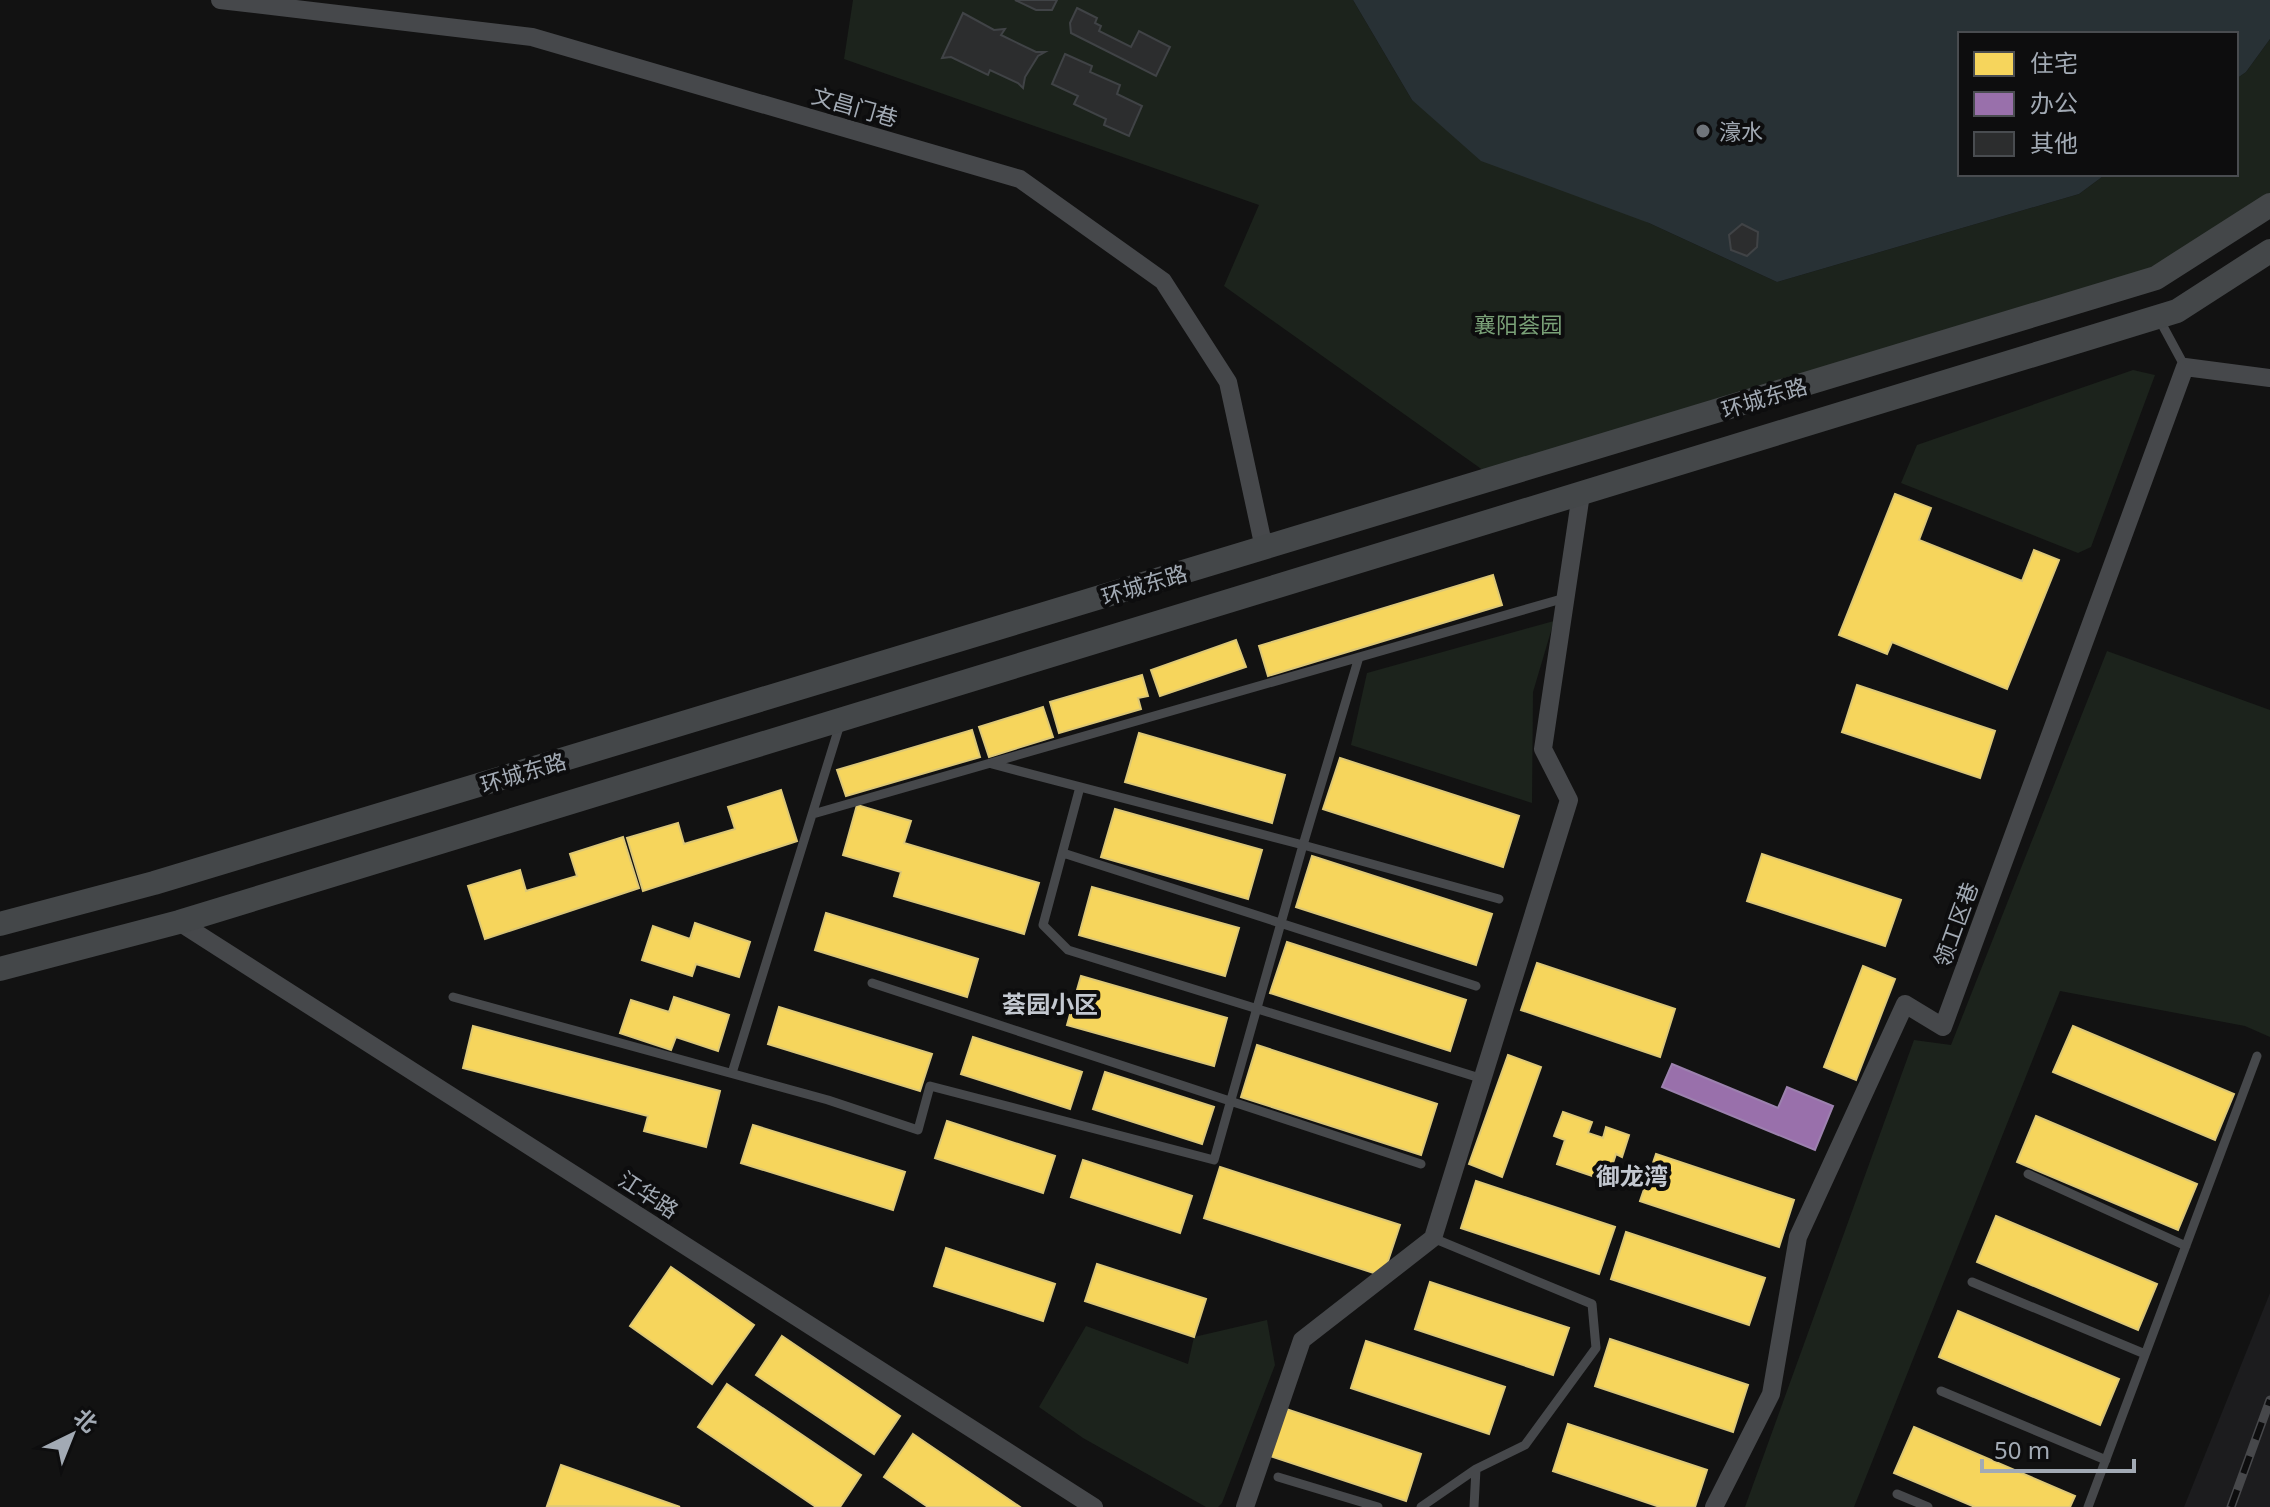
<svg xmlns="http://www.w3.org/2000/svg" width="2270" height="1507" font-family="'Noto Sans','Noto Sans SC',sans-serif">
<rect width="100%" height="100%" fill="#121212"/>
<path fill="#1c1c1e" d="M2270,1293V1507H2184Z"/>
<path fill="#1c231c" d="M853,0H1353L1412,100L1649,223L1777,282L2079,194L2106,174H2236V79L2246,72L2270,39V205L2156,278L1494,478L1224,286L1259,205L844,59Z
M2133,370L2155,375L2091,547L2078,553L1901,483L1917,445Z
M1554,621L1533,692L1532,803L1351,745L1367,673Z
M2107,651L2270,710V1037L2245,1026L2060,991L1854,1507H1745L1914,1040L1951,1045Z
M1267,1320L1275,1365L1222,1503L1218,1507H1206L1083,1438L1039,1407L1086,1326L1188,1364L1194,1337Z"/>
<path fill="#283135" d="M1353,0H2270V39L2246,72L2236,79V34H1960V174H2106L2079,194L1777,282L1649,223L1481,161L1412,100Z"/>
<path fill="#f6d55c" stroke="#ddc876" stroke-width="2" d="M1895,494L1931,508L1919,540L2022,581L2034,550L2059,560L2007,689L1892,642L1887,654L1839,635Z
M1493,575L1502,605L1268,676L1259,646Z
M1236,640L1246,667L1160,696L1151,670Z
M1142,675L1148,696L1138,698L1141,709L1059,733L1050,702Z
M1857,685L1995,731L1980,778L1842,732Z
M1043,707L1053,737L989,757L979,727Z
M972,730L980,757L846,796L837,770Z
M1139,733L1285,775L1272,823L1125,782Z
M1340,758L1519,816L1503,867L1323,809Z
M781,790L797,841L643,891L627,838L678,823L684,844L735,829L728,807Z
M857,805L911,821L904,843L1039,883L1024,934L894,896L901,872L843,855Z
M1115,809L1262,850L1248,899L1101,857Z
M623,837L639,888L485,939L468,886L520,870L526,891L577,876L570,854Z
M1762,854L1901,900L1885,946L1747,901Z
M1312,856L1492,914L1476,965L1296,907Z
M1092,887L1239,928L1225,976L1079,935Z
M826,913L978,959L967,997L815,950Z
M695,923L750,942L739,977L696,964L692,976L642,960L653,926L690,939Z
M1287,942L1466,1000L1450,1051L1270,993Z
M1537,963L1675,1009L1660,1057L1521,1010Z
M1863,966L1895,979L1856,1080L1824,1067Z
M1081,976L1227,1018L1214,1066L1067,1025Z
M674,997L729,1015L718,1051L676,1037L671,1050L620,1033L631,1000L669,1012Z
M779,1007L932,1054L920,1091L768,1044Z
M473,1026L720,1091L706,1147L644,1131L648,1116L463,1068Z
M2073,1026L2234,1094L2215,1140L2053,1072Z
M973,1037L1082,1072L1070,1109L961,1074Z
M1257,1045L1437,1104L1421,1155L1241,1097Z
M1508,1055L1541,1067L1502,1177L1469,1164Z
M1105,1072L1214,1107L1202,1144L1093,1109Z
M1563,1112L1592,1122L1588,1133L1603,1138L1606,1127L1629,1135L1622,1157L1616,1154L1607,1181L1557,1164L1565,1140L1554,1136Z
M2036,1116L2197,1184L2178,1230L2017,1162Z
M947,1121L1055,1156L1043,1193L935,1158Z
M753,1125L905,1172L893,1210L741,1163Z
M1656,1154L1794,1200L1779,1247L1640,1201Z
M1083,1160L1192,1196L1180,1233L1071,1197Z
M1220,1167L1400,1225L1383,1276L1204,1218Z
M1476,1181L1615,1227L1599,1274L1461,1228Z
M1996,1216L2157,1284L2138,1330L1977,1262Z
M1626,1232L1765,1278L1749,1325L1611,1279Z
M946,1248L1055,1284L1043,1321L934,1286Z
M1097,1264L1206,1299L1194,1337L1085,1301Z
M671,1267L754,1325L712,1384L630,1326Z
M1430,1282L1569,1328L1553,1375L1415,1329Z
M1958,1311L2119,1379L2100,1425L1939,1357Z
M782,1336L900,1416L874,1454L756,1375Z
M1610,1339L1748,1385L1733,1432L1595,1386Z
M1366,1341L1505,1387L1489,1434L1351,1388Z
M727,1384L861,1475L840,1507H816L698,1427Z
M1283,1408L1421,1454L1406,1501L1267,1455Z
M1568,1424L1707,1470L1695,1507H1660L1553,1471Z
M1914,1427L2075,1496L2070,1507H1975L1894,1473Z
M913,1434L1020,1507H928L884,1477Z
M561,1465L680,1507L547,1506Z"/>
<path fill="#9970ab" stroke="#9c81ae" stroke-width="2" d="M1672,1064L1778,1108L1787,1087L1833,1106L1815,1150L1662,1087Z"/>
<path fill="#2c2d2e" stroke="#404346" stroke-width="2" d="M1015,0H1057L1052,10H1036Z
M1077,8L1097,18L1095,23L1101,26L1099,31L1131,47L1139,31L1170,47L1156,76L1071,33L1070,23Z
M963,13L994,30L1005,29L1001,35L1036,52H1045L1038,56L1025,77L1023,88L1018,83L990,70L988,75L951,57L942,58Z
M1065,54L1092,66L1090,72L1120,85L1117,94L1142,106L1129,136L1104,125L1106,119L1074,104L1078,96L1052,84Z
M1742,224L1758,232L1757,247L1747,256L1731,250L1729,235Z"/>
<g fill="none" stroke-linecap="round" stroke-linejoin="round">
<path stroke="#46484b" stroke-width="9" d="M2158,317L2185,367
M992,764L1303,845L1499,899
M1080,787L1043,925L1068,950L1483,1079
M813,814L1565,598
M1063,853L1476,986
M872,983L1421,1164
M453,997L828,1100L918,1130L930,1086L1214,1160L1303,845L1359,657
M732,1073L841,721
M2028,1174L2186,1246
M1433,1238L1592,1304L1596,1348L1525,1445L1476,1469L1474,1507
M1972,1282L2145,1354
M1941,1391L2106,1460
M1278,1477L1378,1507
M1897,1494L1928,1507
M1421,1507L1476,1469
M2088,1507L2257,1056"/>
<path stroke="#46484b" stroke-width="18" d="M220,0L532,37L1020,179L1163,281L1228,382L1264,548
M179,922L1094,1507
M1245,1507L1302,1340L1433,1238L1569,800L1543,749L1581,494
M1714,1507L1771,1394L1798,1237L1905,1004L1943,1027L2185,367L2270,378"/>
<path stroke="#444749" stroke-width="24" d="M0,924L154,883L2156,278L2270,205
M0,969L179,922L2177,311L2270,251"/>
<g stroke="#47484b" stroke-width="9">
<path id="rail" d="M2231,1507L2270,1400"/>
</g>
<use href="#rail" stroke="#0d0d0e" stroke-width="6" stroke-dasharray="18" stroke-linecap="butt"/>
</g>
<circle fill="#70757b" stroke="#0d0d0e" stroke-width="3" cx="1703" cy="131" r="8"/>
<g text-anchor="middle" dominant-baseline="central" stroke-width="8" stroke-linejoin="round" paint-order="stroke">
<g font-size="22" fill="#a2aab4" stroke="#0d0d0e">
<text transform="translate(855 106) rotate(16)">文昌门巷</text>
<text transform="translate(1764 397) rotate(-17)">环城东路</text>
<text transform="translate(1144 584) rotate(-17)">环城东路</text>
<text transform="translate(523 772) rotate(-17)">环城东路</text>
<text transform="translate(1955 924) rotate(-70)">领工区巷</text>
<text transform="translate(649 1194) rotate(33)">江华路</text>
</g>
<g font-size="22" fill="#a2aab4" stroke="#0d0d0e" text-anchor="start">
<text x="1719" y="131">濠水</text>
</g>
<g font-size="22" fill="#7aa178" stroke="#0d0d0e">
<text x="1518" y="324">襄阳荟园</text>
</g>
<g font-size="24" font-weight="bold" fill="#c3c8d0" stroke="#0d0d0e">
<text x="1050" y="1003">荟园小区</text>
<text x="1632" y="1175">御龙湾</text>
</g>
</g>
<rect x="1958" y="32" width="280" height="144" fill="#0d0d0e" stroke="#494c50" stroke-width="2"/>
<rect x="1974" y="52" width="40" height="24" fill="#f6d55c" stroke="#494c50" stroke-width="2"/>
<text x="2030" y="72" font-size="24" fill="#a2aab4">住宅</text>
<rect x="1974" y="92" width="40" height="24" fill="#9970ab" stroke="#494c50" stroke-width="2"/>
<text x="2030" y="112" font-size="24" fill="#a2aab4">办公</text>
<rect x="1974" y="132" width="40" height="24" fill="#2c2d2e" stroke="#494c50" stroke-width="2"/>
<text x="2030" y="152" font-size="24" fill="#a2aab4">其他</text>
<g transform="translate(72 1435) rotate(43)" stroke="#0d0d0e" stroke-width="6" paint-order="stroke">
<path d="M0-6L14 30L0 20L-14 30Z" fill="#a2aab4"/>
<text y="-12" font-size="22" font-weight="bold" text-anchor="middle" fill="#a2aab4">北</text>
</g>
<path d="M1982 1459v12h152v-12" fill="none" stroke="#a2aab4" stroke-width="4"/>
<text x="1994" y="1459" font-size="24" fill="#a2aab4" stroke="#0d0d0e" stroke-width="6" paint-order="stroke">50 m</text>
</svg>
